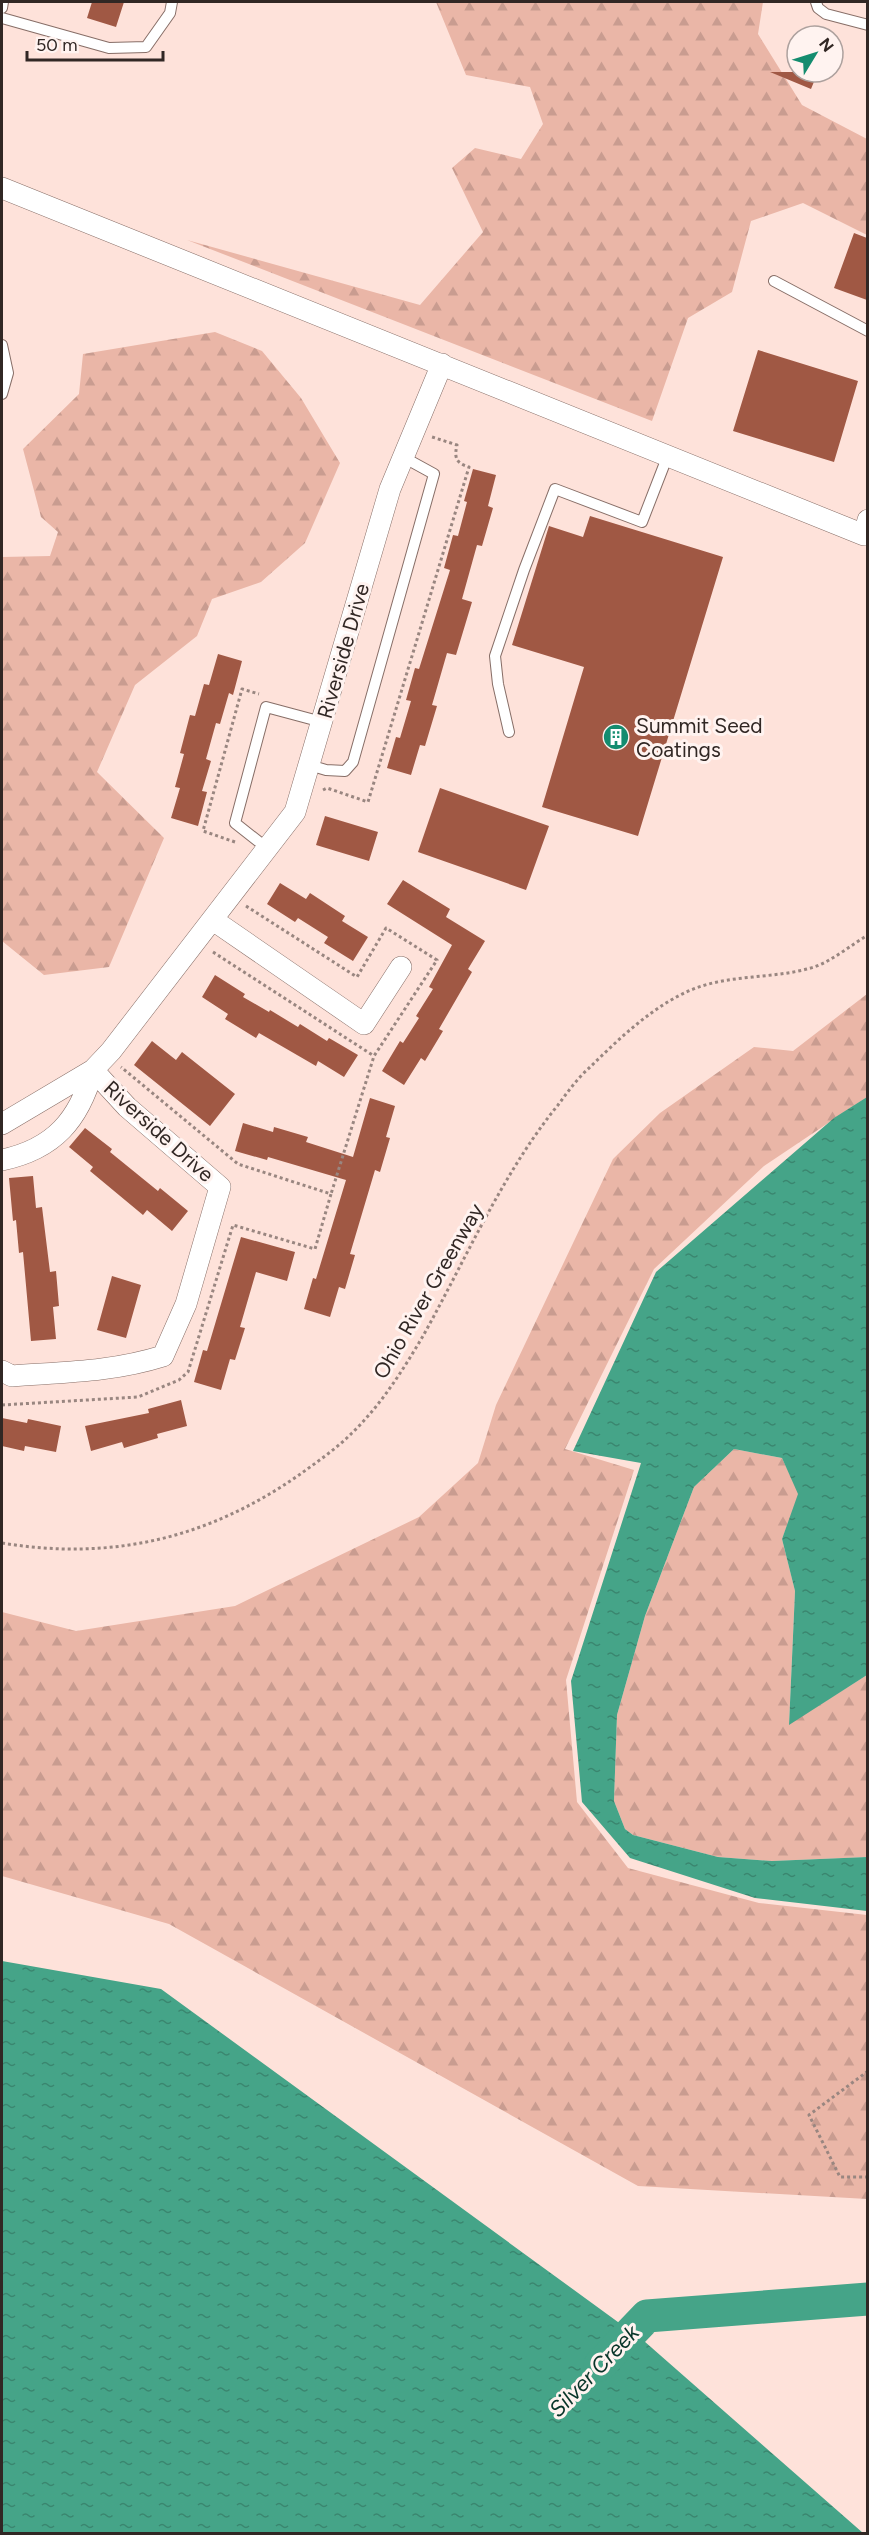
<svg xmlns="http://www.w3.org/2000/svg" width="869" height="2535" font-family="Figtree,sans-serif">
<defs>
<pattern id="forest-firs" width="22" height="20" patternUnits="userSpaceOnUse" patternTransform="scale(1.5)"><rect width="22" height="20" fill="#eab6a7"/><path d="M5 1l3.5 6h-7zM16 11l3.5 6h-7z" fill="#c99c90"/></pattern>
<pattern id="water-ripples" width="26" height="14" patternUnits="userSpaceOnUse" patternTransform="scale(1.5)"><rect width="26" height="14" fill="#45a488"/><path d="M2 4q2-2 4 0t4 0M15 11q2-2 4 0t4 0" fill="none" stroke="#3a866f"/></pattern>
</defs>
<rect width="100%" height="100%" fill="#fee2da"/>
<path fill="url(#forest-firs)" d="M436,2H763L758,34L802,105L867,139V235L803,203L751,221L732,292L688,318L652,421L187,240L420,305L483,232L452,168L475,148L521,159L543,124L530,87L466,75Z
M215,332L262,351L301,398L340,463L305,543L261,582L212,599L197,636L135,685L97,772L164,838L109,967L44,975L2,941V557L50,556L58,532L41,517L23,449L79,394L83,354Z
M867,994V1097L764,1166L654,1269L565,1449L634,1470L566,1680L577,1802L628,1868L759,1903L867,1915V2199L638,2186L169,1924L2,1876V1612L76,1631L235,1606L419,1517L478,1463L496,1405L613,1159L660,1113L754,1047L793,1051Z
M734,1449L782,1458L799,1494L782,1539L795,1591L789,1724L867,1675V1857L772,1861L718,1857L633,1835L625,1829L614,1801L617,1715L645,1616L694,1487Z"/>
<path fill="url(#water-ripples)" d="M867,1097V1675L789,1725L795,1591L782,1539L798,1494L782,1458L734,1449L694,1487L645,1616L617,1715L614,1801L625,1829L633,1835L718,1857L772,1861L867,1857V1911L755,1898L630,1858L582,1802L571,1681L641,1463L573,1451L656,1272L834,1118Z
M2,1961L161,1989L644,2341L863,2533H2Z"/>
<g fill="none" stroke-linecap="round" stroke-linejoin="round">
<path stroke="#45a488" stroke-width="33" d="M600,2365L647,2316L868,2299"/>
</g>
<path fill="#a05844" d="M92,2H124L116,27L87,18Z
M770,72H818L811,89Z
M854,233L867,238V300L834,288Z
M758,350L858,381L834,462L733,431Z
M473,469L496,475L488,506L493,508L482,546L477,545L462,599L472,602L456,655L447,653L432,705L437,706L425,746L420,745L411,775L387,768L396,737L400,738L411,701L406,700L415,668L419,669L450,570L444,568L453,535L458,536L467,502L464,501Z
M590,516L723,557L638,836L542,807L584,667L512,645L549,526L583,537Z
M218,654L242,661L233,695L229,693L220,724L216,723L206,759L211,761L202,791L207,792L198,826L171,818L180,788L175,787L184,754L180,753L190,715L195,716L204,684L209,685Z
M440,788L549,826L526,890L418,852Z
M325,816L378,832L369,861L316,845Z
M403,880L450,909L446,917L485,941L468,969L472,972L439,1029L443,1031L425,1061L421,1058L404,1085L382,1071L400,1041L403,1043L419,1018L416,1016L433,989L429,987L452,945L387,904Z
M280,883L306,899L310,893L345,916L342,921L368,937L353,961L324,943L328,937L298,918L295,922L267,904Z
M215,975L245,994L243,997L269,1012L270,1010L298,1027L300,1024L327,1041L329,1038L358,1055L344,1077L318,1061L316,1066L259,1033L256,1038L225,1019L228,1014L202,997Z
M152,1041L176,1060L182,1052L235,1094L210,1126L134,1065Z
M370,1098L395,1106L386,1137L390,1138L380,1172L375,1170L350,1254L355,1255L345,1289L339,1287L330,1317L304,1309L313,1278L316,1279L346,1180L268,1157L267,1160L235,1151L243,1123L273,1132L274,1127L308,1137L306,1142L353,1157Z
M85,1128L112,1149L110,1152L158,1191L160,1188L188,1211L172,1231L147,1210L143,1215L90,1171L93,1167L69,1147Z
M33,1176L36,1208L42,1207L50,1272L56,1271L59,1306L53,1307L56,1339L31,1341L23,1252L19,1253L16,1220L13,1221L9,1178Z
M241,1237L295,1252L287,1281L256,1272L240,1327L245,1328L235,1360L230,1359L221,1390L194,1382L203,1350L207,1351Z
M112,1276L141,1285L126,1338L97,1330Z
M181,1400L187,1426L157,1434L158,1438L124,1448L122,1442L91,1451L85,1426L149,1413L148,1409Z
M2,1418L27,1423L28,1419L61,1426L56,1452L25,1446L24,1451L2,1446Z"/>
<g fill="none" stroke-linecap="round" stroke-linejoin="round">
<g stroke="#876e67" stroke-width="12">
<path id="lane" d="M816,2L818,8L826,14L868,25
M2,8L3,2
M2,18L109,48L146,47L170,13L172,2
M774,281L868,331
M2,345L8,373L2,394
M509,732L498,684L495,656L524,570L555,489L642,522L668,455
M309,765L326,770L345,771L353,762L434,474L403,457
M268,849L235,823L266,707L322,722"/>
</g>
<g stroke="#876e67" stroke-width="22">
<path id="street" d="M2,188L864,535L868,520
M213,920L364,1024L401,967
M2,1124L93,1070C79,1120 54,1149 2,1160
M2,1371L12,1376C65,1372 112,1372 163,1356L186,1304L220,1187L127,1107L93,1070L111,1051L295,812L390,489L442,364"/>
</g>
<path stroke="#998680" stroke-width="3" stroke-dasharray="3 3" stroke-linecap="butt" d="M323,790L327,788L368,802L469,467C456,463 454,458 457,445L432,437
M235,842L203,831L242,689L259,694
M246,906L357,977L386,928L437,960L374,1056L331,1194
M213,952L374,1056
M2,1405L138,1397L179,1380L188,1372L233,1225L315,1249L331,1194L238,1164L121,1067
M2,1543C111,1561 207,1539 299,1475C317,1462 336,1449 352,1433C381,1405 403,1370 423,1336C466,1259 502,1174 558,1105C567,1093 576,1080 587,1070C619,1039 654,1004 696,988C734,974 776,979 814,967C832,961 851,945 868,935
M868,2071L809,2115L840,2177H868"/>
<use href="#lane" stroke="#fff" stroke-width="10"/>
<use href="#street" stroke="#fff" stroke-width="21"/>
</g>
<defs>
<g id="building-disc" transform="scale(1.35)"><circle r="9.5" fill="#148c6f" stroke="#fff3f0"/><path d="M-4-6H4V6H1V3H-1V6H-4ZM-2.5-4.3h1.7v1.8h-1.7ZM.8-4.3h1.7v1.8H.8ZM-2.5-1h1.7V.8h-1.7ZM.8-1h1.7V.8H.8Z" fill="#fff"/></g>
</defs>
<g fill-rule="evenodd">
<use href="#building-disc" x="616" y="737"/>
</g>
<g text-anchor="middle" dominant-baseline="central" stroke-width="6" stroke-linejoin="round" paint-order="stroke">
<g font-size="21" fill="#312724" stroke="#fff3f0">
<text transform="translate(343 651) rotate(-74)">Riverside Drive</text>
<text transform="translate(159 1131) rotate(42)">Riverside Drive</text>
<text transform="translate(428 1291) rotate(-60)">Ohio River Greenway</text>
</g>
<g font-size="21" fill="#312724" stroke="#fff3f0" text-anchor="start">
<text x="636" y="725">Summit Seed<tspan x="636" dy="24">Coatings</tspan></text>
</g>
<g font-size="22" font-style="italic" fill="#083529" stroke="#fff3f0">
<text transform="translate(594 2371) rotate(-46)">Silver Creek</text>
</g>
</g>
<rect width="869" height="2535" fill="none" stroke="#312724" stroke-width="6"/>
<g transform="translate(815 54) rotate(52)"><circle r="28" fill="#fff3f0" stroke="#ada19e" stroke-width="1.5"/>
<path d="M0-4.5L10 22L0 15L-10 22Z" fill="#148c6f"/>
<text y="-9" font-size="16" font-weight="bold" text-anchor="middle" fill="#312724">N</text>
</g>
<path d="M27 51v9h136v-9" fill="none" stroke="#312724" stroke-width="3"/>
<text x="36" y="51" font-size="18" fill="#312724" stroke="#fff3f0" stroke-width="4.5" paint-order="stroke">50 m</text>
</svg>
